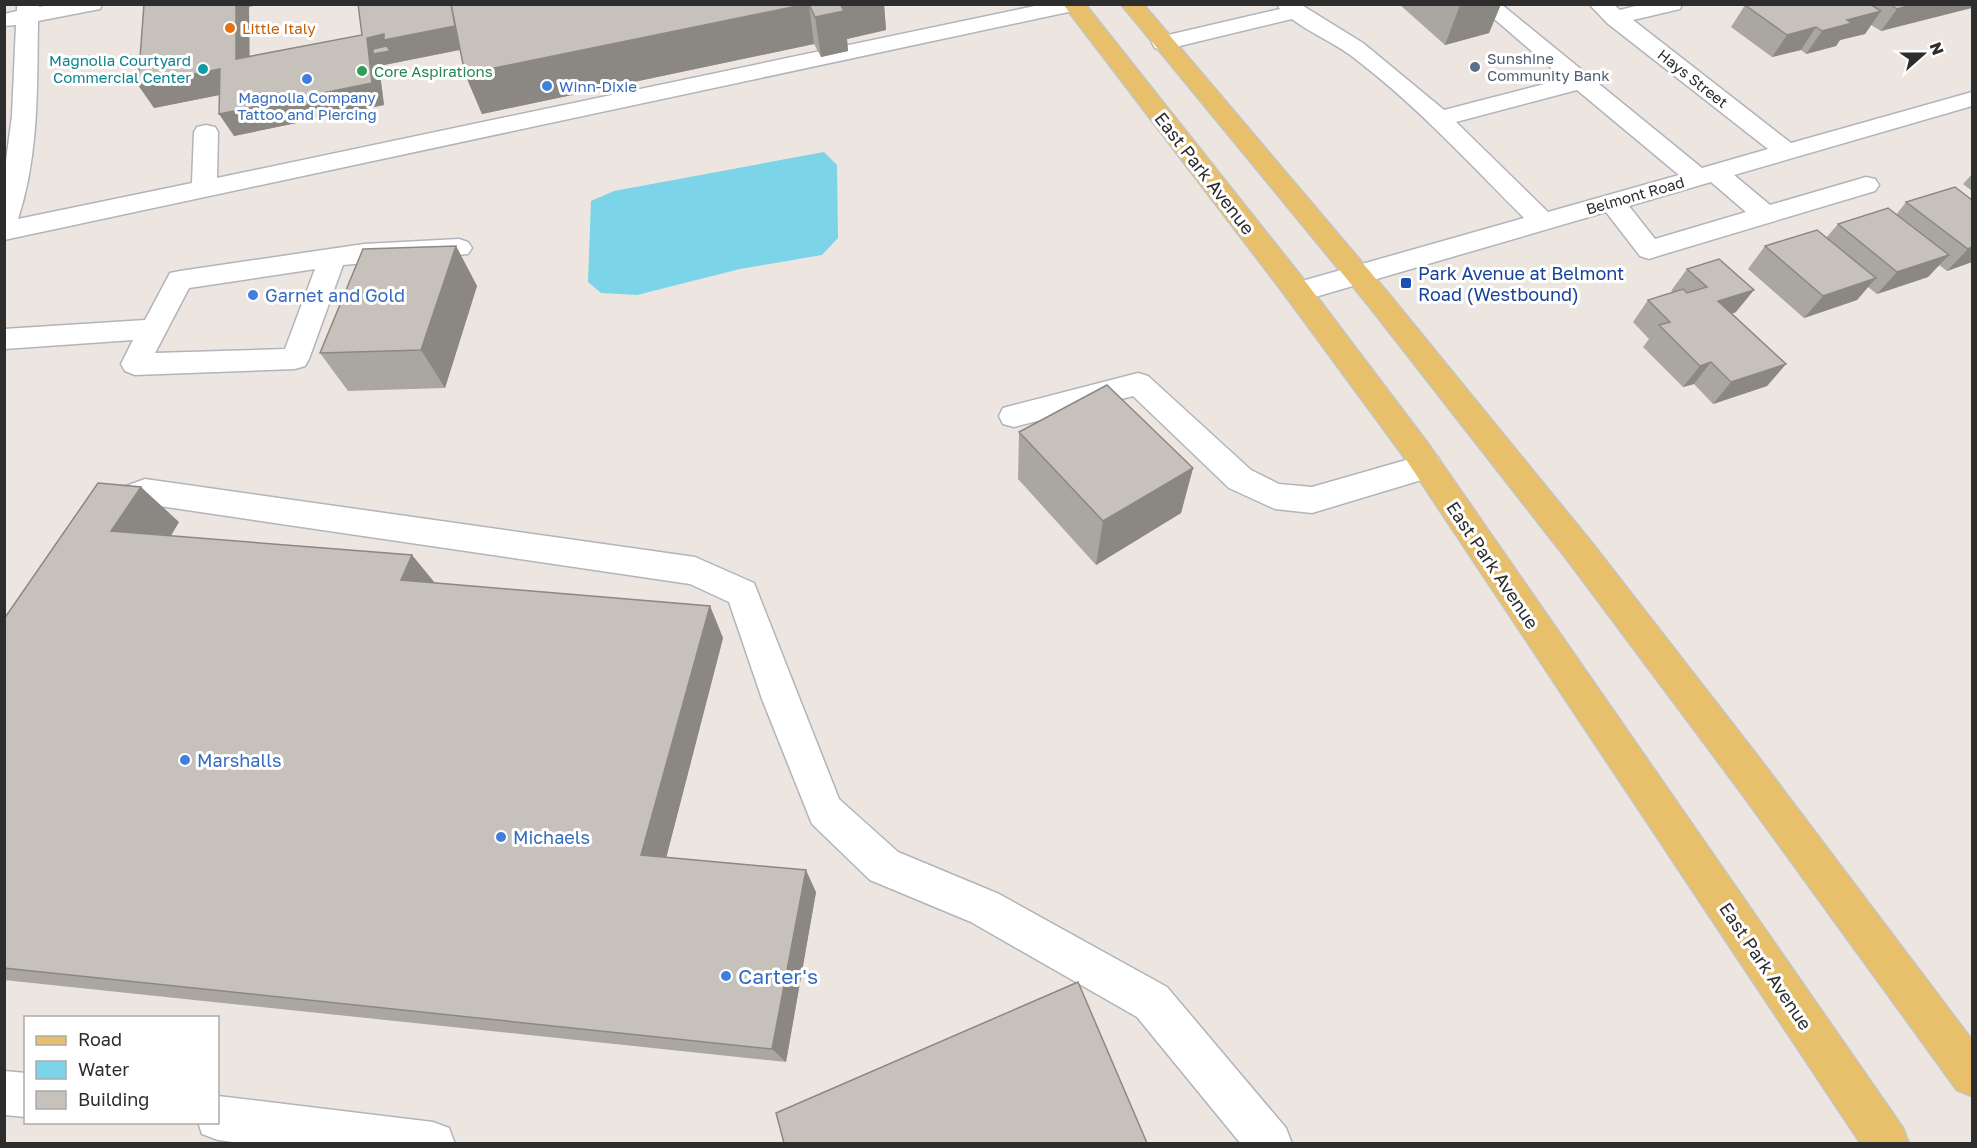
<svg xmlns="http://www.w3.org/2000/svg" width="1977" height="1148" font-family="'Golos Text',sans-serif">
<rect width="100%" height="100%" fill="#ede6e0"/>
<path fill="#7bd4e7" d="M824,152L837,165L838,238L822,255L740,269L637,295L601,293L588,282L591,201L614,191Z"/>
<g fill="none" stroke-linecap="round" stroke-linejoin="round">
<g stroke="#b1b4bc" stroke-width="3">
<path id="minor" d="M17,4H39V7L54,4H102L100,9L38,21C37,88 39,155 18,219L192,183L194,132L197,127L206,125L215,127L218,132L217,178L1044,4L1084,5L1081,10L1073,11L4,240V176L12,116L16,25L4,26V14L17,11Z
M1277,4H1300L1363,43L1444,110L1564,79L1477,4H1501L1702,168L1768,149L1607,23L1589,4H1613L1620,10L1643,4H1682L1680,9L1633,20L1791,143L1972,92V106L1734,175L1770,205L1866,177L1875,179L1879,185L1875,191L1658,256L1649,259L1640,256L1606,212L1298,302L1288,299L1284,292L1288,285L1524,218C1470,164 1419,108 1358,61C1338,44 1313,35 1292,19L1163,50L1155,48L1152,43L1155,38L1280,9ZM1577,90L1679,175L1548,212L1456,122ZM1711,182L1746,212L1655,239L1629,206Z
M459,239L468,242L472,248L468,254L343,265L309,359L305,366L295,369L135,375L125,371L121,364L133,340L4,349V329L145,320L170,273L180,271L364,244ZM315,269L285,349L155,353L189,288Z
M1138,373L1148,376L1251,470L1279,484L1312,487L1427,454L1438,457L1442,466L1438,475L1312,513L1275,509L1229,488L1133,396L1014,427L1003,424L999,416L1003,408L1014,405Z
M145,479L695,557L754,583L839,799L898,852L999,894L1167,987L1286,1128L1292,1144H1241L1137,1017L971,922L870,880L812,824L762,699L729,602L690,584L146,504L104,520L93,516L88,507L93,498Z
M4,1071L26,1073V1117L4,1115Z
M218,1096L433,1122L449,1128L455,1144H247L218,1140L202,1134L198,1122H218Z"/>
</g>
<g stroke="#c4c4c4" stroke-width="3">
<path id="major" d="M1063,4H1085L1308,285L1429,445L1903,1128L1909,1144H1861L1407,461L1288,299Z
M1121,4H1143L1388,293L1592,543L1763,763L1972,1040V1096L1957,1090L1737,787L1569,562L1369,306Z"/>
</g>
<use href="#minor" fill="#fff" fill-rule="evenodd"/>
<use href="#major" fill="#e8bf6b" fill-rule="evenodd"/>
</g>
<path fill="#aaa7a1" d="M358,4H884L886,30L847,39L848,51L821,57L814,44L482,114L465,74L460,50L379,66L384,105L234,136L220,95L154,108L249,7V56L362,35Z
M1399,4H1501L1489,33L1445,45Z
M1746,4H1972L1881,31L1871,25L1865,34L1840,40L1836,46L1806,54L1801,50L1772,57L1731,27L1745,5Z
M1972,174V191L1963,184Z
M1972,200V262L1947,271L1939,265L1928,277L1877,294L1868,287L1857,300L1804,318L1748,269L1765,246L1826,238L1838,224L1896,215L1906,202Z
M456,246L477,286L445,388L348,391L320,353Z
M1687,269L1736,312L1732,314L1786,364L1767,386L1713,404L1694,384L1683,387L1643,347L1649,339L1633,322L1648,300L1673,292L1671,291Z
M1019,432L1193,468L1181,513L1096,565L1018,479Z
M179,522L171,536L435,583L710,606L723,638L666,857L816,892L786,1062L4,980V619Z"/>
<path fill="#8b8883" d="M236,4H260L249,7L250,82L236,59Z
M809,4L814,44L482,114L465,74Z
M838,4H884L886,30L847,39L848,51L821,57L815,17Z
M1501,4L1489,33L1445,45L1460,5Z
M1914,4H1972V8L1881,31L1897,9Z
M1881,11L1865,34L1840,40L1836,46L1806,54L1822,31L1847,20Z
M459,25L469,48L379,66L384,105L234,136L219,114L367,38L384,34Z
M1816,27L1801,50L1772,57L1787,35Z
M220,69L234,92L154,108L138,85Z
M456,246L477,286L445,388L421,350Z
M1972,247V262L1947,271L1968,249Z
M1949,255L1928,277L1877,294L1897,272Z
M1876,278L1857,300L1804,318L1823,296Z
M1754,290L1736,312L1702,323L1718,301Z
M1711,362L1694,384L1683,387L1700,366Z
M1786,364L1767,386L1713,404L1731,382Z
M1193,468L1181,513L1096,565L1103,521Z
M141,487L179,522L152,566L111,531Z
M412,555L440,589L401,580Z
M710,606L723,638L661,878L641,855Z
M806,870L816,892L786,1062L772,1049Z"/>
<path fill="#c6c2bb" stroke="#8b8883" stroke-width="1.5" d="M144,4H236V59L362,35L358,4H451L455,26L384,40V34L367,38L372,83L219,114L220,69L138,85Z
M451,4H807L465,74Z
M809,4H840L844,11L815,17Z
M1746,4H1870L1881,11L1847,20L1852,23L1822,31L1816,27L1787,35L1745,5Z
M1890,4H1914L1897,9Z
M387,46L390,51L373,54V49Z
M1955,187L1972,200V247L1968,249L1906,202Z
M1888,208L1949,255L1897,272L1838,224Z
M1817,230L1876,278L1823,296L1765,246Z
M456,246L421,350L320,353L363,249Z
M1719,259L1754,290L1718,301L1786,364L1731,382L1711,362L1700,366L1659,325L1670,322L1648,300L1683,289L1687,293L1707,287L1687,269Z
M1107,385L1193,468L1103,521L1019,432Z
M98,483L141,487L111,531L412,555L401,580L710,606L641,855L806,870L772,1049L4,968V619Z
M1078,982L1147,1143H784L776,1113Z"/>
<circle fill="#e8710a" stroke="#fff" stroke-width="2" cx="230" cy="28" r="6"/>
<circle fill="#5c6f8a" stroke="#fff" stroke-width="2" cx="1475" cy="67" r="6"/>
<circle fill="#0f9aa8" stroke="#fff" stroke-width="2" cx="203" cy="69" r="6"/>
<circle fill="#2e9e5b" stroke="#fff" stroke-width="2" cx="362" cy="71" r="6"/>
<g fill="#3f7fe0" stroke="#fff" stroke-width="2">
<circle cx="307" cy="79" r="6"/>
<circle cx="547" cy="86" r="6"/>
<circle cx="253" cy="295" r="6"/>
<circle cx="185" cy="760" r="6"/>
<circle cx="501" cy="837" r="6"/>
<circle cx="726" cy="976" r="6"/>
</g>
<rect fill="#1a4fb4" stroke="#fff" stroke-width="2" x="1400" y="277" width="12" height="12" rx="3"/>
<g text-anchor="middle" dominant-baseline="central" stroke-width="6" stroke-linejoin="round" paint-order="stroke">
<g font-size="15" fill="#c56008" stroke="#fff" text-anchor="start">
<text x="242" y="28">Little Italy</text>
</g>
<g font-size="15" fill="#4e5e75" stroke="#fff" text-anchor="start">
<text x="1487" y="58">Sunshine<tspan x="1487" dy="17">Community Bank</tspan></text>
</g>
<g font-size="15" fill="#0d838f" stroke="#fff" text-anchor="end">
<text x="191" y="60">Magnolia Courtyard<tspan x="191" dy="17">Commercial Center</tspan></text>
</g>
<g font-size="15" fill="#27864d" stroke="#fff" text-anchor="start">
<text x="374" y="71">Core Aspirations</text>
</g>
<g font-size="15" fill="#2d2d2d" stroke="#fff">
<text transform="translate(1693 78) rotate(38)">Hays Street</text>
<text transform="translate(1635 195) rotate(-16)">Belmont Road</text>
</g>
<g font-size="15" fill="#366cbe" stroke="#fff" text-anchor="start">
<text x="559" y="86">Winn-Dixie</text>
<text x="307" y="97" text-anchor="middle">Magnolia Company<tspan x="307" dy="17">Tattoo and Piercing</tspan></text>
</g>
<g font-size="18" fill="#2d2d2d" stroke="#fff">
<text transform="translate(1205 173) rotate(52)">East Park Avenue</text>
<text transform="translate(1493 565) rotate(56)">East Park Avenue</text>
<text transform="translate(1766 966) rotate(56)">East Park Avenue</text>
</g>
<g font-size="18" fill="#164399" stroke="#fff" text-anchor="start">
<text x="1418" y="273">Park Avenue at Belmont<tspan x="1418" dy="21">Road (Westbound)</tspan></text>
</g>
<g font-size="18" fill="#366cbe" stroke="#fff" text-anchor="start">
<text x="265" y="295">Garnet and Gold</text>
<text x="197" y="760">Marshalls</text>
<text x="513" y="837">Michaels</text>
</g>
<g font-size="21" fill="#366cbe" stroke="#fff" text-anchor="start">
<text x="738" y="976">Carter's</text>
</g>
</g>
<rect width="1977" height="1148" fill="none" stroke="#2d2d2d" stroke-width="12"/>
<rect x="24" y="1016" width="195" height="108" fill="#ffffff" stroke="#ababab" stroke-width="1.5"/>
<rect x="36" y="1036" width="30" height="9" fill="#e8bf6b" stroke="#ababab" stroke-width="1.5"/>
<text x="78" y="1046" font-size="18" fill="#2d2d2d">Road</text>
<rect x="36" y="1061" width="30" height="18" fill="#7bd4e7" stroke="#ababab" stroke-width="1.5"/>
<text x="78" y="1076" font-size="18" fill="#2d2d2d">Water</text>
<rect x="36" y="1091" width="30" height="18" fill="#c6c2bb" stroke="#ababab" stroke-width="1.5"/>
<text x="78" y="1106" font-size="18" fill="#2d2d2d">Building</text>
<g transform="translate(1923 54) rotate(69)" stroke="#ffffff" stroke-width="4.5" paint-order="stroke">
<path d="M0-4.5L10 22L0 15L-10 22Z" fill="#2d2d2d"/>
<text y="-9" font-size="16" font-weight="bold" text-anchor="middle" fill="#2d2d2d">N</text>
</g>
</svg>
